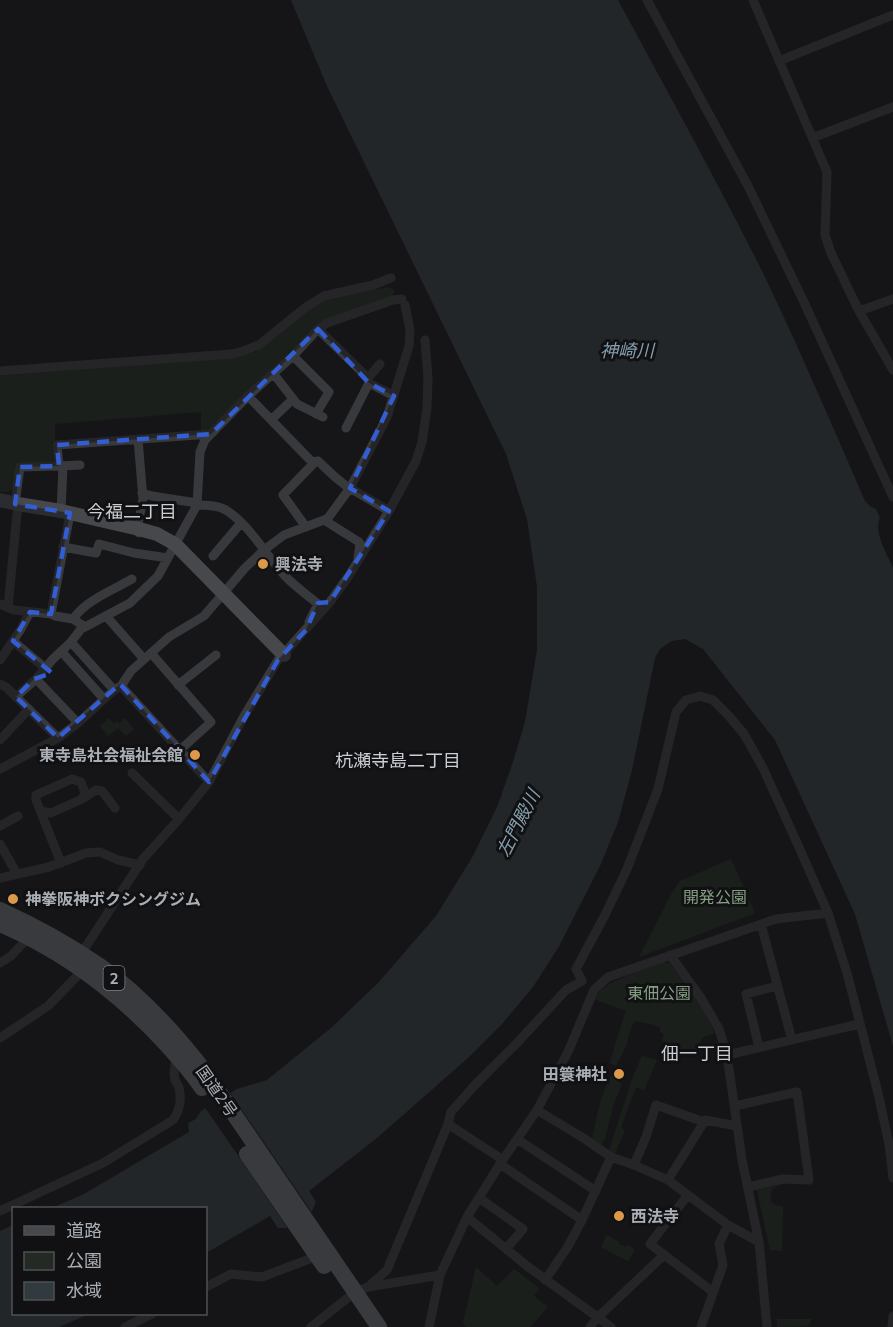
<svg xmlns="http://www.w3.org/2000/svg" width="893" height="1327" font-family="Mulish,'Noto Sans JP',sans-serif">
<rect width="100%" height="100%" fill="#161618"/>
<path fill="#232a23" d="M388,287L395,291L392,297L336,317L293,352L207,432H201V413L199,412L55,424V441L52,442L53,460L52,462L17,464L14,489L7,492H0V376L230,358L256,352L265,346L306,311L323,301L340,296Z
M109,718L114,724L117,721L119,724L125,718L134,729L126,736L118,728L108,736L100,726Z
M731,859L755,913L639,957L673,891L680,881Z
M665,962L670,964L699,1002L715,1033L703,1037L694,1052L676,1053L674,1045L662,1041L664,1034L660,1032V1027L652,1024L635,1021L631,1028L626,1046L616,1066L610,1063L614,1048L626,1011L594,999C604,980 645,970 665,962Z
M642,1056L657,1060L644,1090L636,1087L621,1127L625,1130L615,1154L609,1151L632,1079Z
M613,1073L620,1077L618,1082L622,1084L613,1106L605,1139L601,1145L592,1140C596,1119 601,1091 613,1073Z
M781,1185L772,1189L770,1196L772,1203L777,1206H783L782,1251L770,1250L757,1190Z
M607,1235L619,1242V1244L626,1247L628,1245L633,1248L634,1252L628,1261L601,1247Z
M476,1267L497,1286L514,1269L539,1288L534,1296L548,1307L530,1327H466L463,1323Z
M777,1319H812L808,1326L777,1327Z"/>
<path fill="#313a3f" d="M291,0H618C667,91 717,181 763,273C799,348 832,425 865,501L871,507L876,509L880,518C873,532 887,554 893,568V1046L855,914L775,740L703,649L685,639L672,641L660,649L655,658L632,770L618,822L600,866L558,948L533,987L502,1024L470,1056L377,1138L309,1191L316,1202L312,1211L286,1228H278L270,1216L206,1253V1208H52L84,1194L189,1132L188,1123L196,1119L201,1111L237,1089L267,1080L331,1028L378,983L436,916L473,856L498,805L513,762L525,722L537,650V587L527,519L506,454L327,86Z
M13,1225L14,1314H89L59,1327H0V1231Z"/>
<path fill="#161618" d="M229,1091L313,1214L289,1230L204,1106Z"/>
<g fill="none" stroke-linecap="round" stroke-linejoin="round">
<path stroke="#38393c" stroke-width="9" d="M647,0L748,186L803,300L893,497
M753,0L827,172L825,235L831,253L859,311L893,370
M779,61L893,15
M812,138L893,107
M859,311L893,299
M318,329L368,378L369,383L394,396
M293,356L329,392L316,414
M0,371L232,354L243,351L259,345L306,307L324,296L373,285L391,278
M273,373L297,404L323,417
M368,378L380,364
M248,396L312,462L318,461L335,477L350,489
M271,420L293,399
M346,428L369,383
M138,439L143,499L138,524L139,533
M59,466L80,465
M350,488L389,511
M142,493L152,496L197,503
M15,504L20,467L59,466L57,445L211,434
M197,505C205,505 216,505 224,509C249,523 266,556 286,577C296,587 307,595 318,604L309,622
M61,511L63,466
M324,520L359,542L360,544L358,558
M306,527L283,495L314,463
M63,547L96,553L99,544L134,553L168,558
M213,556L241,523
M0,604L14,610L51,614L55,616L73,619L85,627L81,629L71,642L114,690
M8,607L18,504
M51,614L70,514
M106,616L144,659
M73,619C86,600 113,590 132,579
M85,627L130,603L158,576L197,505L200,452L205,440L248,396L293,356L318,329L327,323L393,300L402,299
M13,641L45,668
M71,642L53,659L36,679L78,723
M61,651L104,699
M151,653L211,722L180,750
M0,660L21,629L30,612
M0,684L6,687L58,738
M178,685L216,655
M121,686L209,782
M16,697L36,679
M0,740L29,709
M0,769L58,738L78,723L114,690L121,686L131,671L169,637L204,616L245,568L264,550L284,535L324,520L328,518L350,488L387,417L409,346L410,330L405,305
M132,773L179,819
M82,799L96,790L102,791L115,808
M41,811L51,813L82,799L85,793L81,782L72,779L36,795V800L61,863
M0,826L18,816
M0,844L17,874
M0,878L49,867L86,853L100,852L118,860L140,865
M761,924L792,1040
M81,954L143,859L179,819L209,782L244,716L278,660L330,602L348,577L389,511L416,461L422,442L427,408L428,378L425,340
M670,955L701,998L719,1029L727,1055L742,1160L759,1242L767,1327
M0,963L11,956L28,938
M0,1038L48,1006L83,970
M759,1047L746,994L777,986
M727,1055L859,1024
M735,1106L797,1092L809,1180L783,1179L748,1187
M537,1110L585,1139L611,1157L634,1165L668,1180L728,1225L759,1242
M448,1124L503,1160
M517,1139L596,1191
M500,1164L582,1220
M634,1165L646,1137L656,1105L704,1122L705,1120L737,1126
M668,1180L704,1122
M687,1196L650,1244L713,1292
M479,1198L523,1229L506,1249
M0,1211L103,1163L173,1120C180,1110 182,1100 179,1088C179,1085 176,1083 175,1080C173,1072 175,1063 177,1056
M467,1217L527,1266L611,1327
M545,1280L567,1248L582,1220L611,1157
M206,1287L231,1274L262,1277L320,1255
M368,1287L387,1270L431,1165L448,1124L451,1112L475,1085L518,1042L566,990L582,981L576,969L605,915L627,869L658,789L676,712L686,700L700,696L713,700L729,716L744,734L763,768L798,845L828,913L847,973L878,1093L889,1144L893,1178
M125,1327L152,1314
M311,1327L355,1292L368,1287L440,1275
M429,1327L440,1275L467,1217L500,1164L537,1110L568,1052L594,990L608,977L776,919L828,913
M590,1327L597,1318L664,1255
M701,1327L723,1265L719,1244L728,1225
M892,1327L893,1316"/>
<path stroke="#46484c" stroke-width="14" d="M0,500L18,504L61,511L139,529L157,534L175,544L284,655"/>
<path stroke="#64676d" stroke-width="16" d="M0,910C35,926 68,944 100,966C141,995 176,1034 206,1073L379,1327
M0,924C64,951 120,994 167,1045C179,1059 192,1072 202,1088
M247,1154L324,1266"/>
</g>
<path d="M0 0H893V1327H0ZM318,329L369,383L394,396L350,488L389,511L330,602L318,603L306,630L278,660L209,782L120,684L58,738L16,697L34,679L52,673L13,641L30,612L51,614L70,513L15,504L20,467L59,466L57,445L211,434Z" fill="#161618" fill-opacity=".55" fill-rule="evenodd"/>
<path fill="none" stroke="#325dd3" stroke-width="4.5" stroke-dasharray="12 8" stroke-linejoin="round" d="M318,329L369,383L394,396L350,488L389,511L330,602L318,603L306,630L278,660L209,782L120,684L58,738L16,697L34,679L52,673L13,641L30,612L51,614L70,513L15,504L20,467L59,466L57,445L211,434Z"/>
<g fill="#dc994a" stroke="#111113" stroke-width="2">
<circle cx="263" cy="564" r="6"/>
<circle cx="195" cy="755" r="6"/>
<circle cx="13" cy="899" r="6"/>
<circle cx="619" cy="1074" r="6"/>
<circle cx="619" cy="1216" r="6"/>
</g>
<g text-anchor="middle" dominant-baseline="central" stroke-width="6" stroke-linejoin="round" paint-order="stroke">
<rect fill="#111113" stroke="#7c8085" stroke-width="1.5" x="103.5" y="966" width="21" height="24" rx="4.5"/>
<g font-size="15" font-weight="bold" fill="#aaafb6">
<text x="114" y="978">2</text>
</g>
<g font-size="16" font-weight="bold" fill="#aaafb6" stroke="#111113" text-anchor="start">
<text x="275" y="564">興法寺</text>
<text x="183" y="755" text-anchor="end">東寺島社会福祉会館</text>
<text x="25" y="899">神拳阪神ボクシングジム</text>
<text x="607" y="1074" text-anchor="end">田簑神社</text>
<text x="631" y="1216">西法寺</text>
</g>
<g font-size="16" fill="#859f83" stroke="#111113">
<text x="715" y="897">開発公園</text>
<text x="659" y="993">東佃公園</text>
</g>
<g font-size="16" fill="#aaafb6" stroke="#111113">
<text transform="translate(217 1091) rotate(55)">国道2号</text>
</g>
<g font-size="18" font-style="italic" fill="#859fad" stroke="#111113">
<text x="627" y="350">神崎川</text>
<text transform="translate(518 823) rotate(-63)">左門殿川</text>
</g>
<g font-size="18" fill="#cacdd3" stroke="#111113">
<text x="132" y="511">今福二丁目</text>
<text x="398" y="760">杭瀬寺島二丁目</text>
<text x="697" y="1053">佃一丁目</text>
</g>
</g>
<rect x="12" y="1207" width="195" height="108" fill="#111113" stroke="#4e5054" stroke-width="1.5"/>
<rect x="24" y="1226" width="30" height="9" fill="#46484c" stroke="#4e5054" stroke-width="1.5"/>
<text x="66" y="1237" font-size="18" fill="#aaafb6">道路</text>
<rect x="24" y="1252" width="30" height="18" fill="#232a23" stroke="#4e5054" stroke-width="1.5"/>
<text x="66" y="1267" font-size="18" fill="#aaafb6">公園</text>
<rect x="24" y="1282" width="30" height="18" fill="#313a3f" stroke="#4e5054" stroke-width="1.5"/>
<text x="66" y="1297" font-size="18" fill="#aaafb6">水域</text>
</svg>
